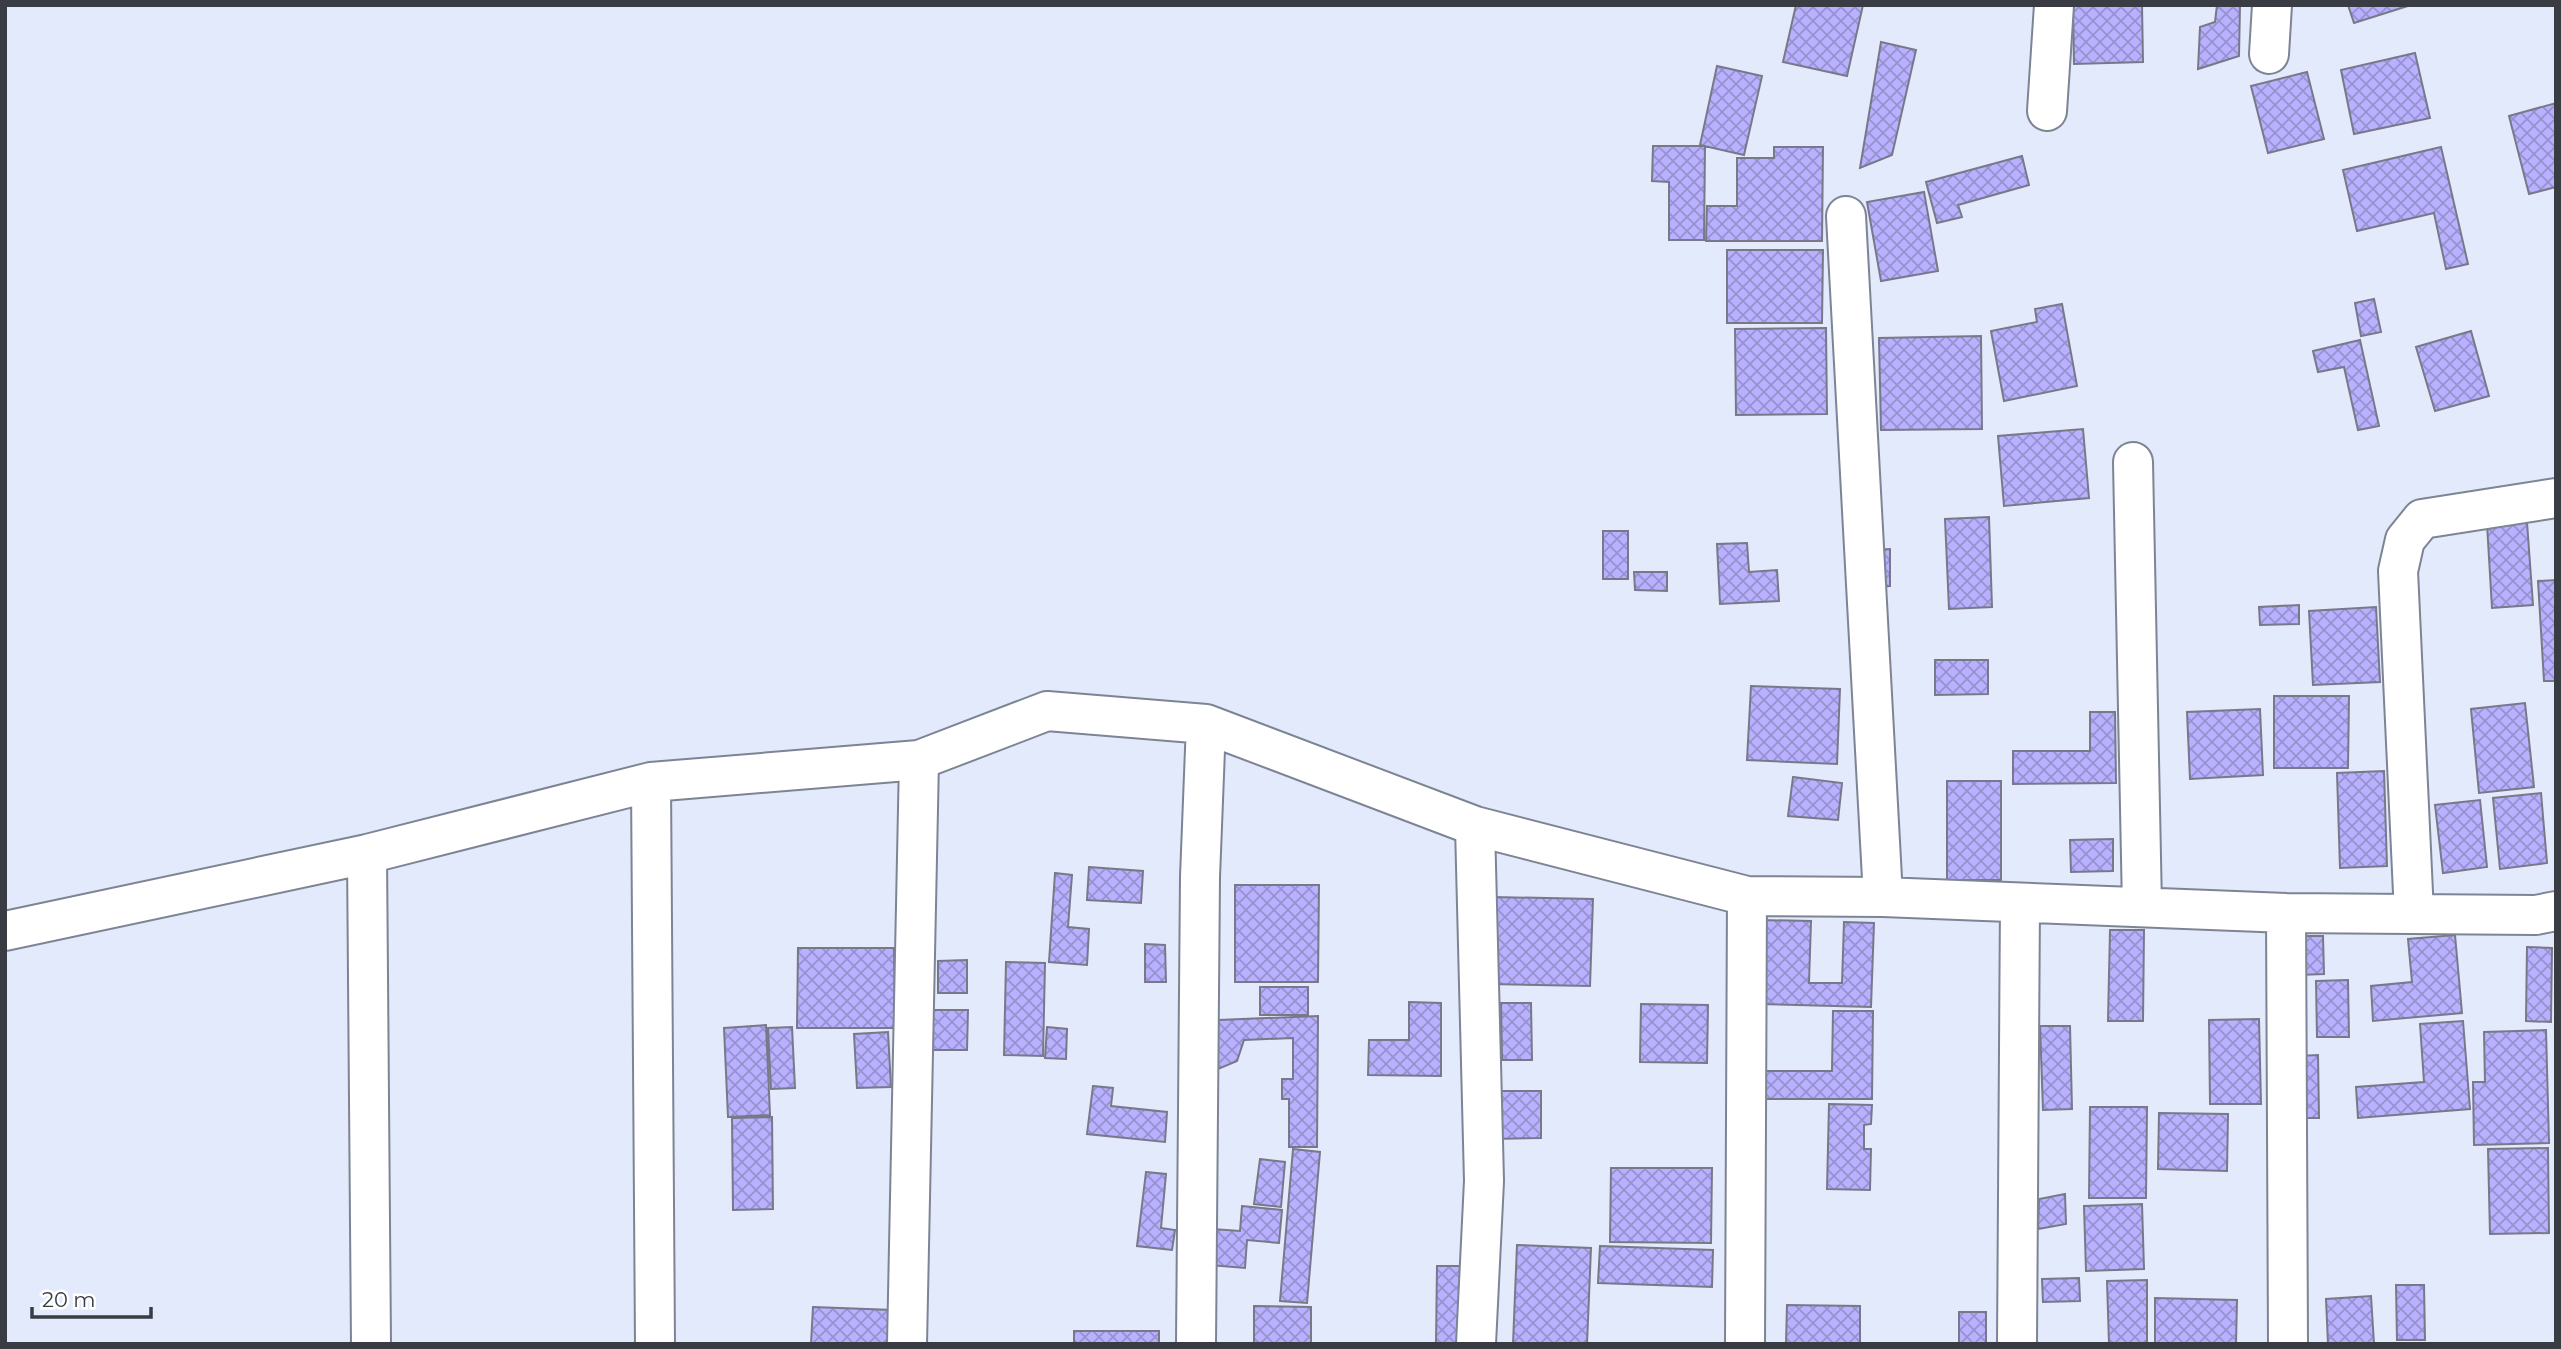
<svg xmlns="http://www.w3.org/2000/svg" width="2561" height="1349" font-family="Montserrat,sans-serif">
<defs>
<pattern id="building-cross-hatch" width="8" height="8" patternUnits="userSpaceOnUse" patternTransform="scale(1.75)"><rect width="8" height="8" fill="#b8b1ff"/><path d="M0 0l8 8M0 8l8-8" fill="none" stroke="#9791d0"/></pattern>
</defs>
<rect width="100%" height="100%" fill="#e2eafc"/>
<path fill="url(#building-cross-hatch)" stroke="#797889" stroke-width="2" d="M1796,5H1863L1847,76L1783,62Z
M2073,5H2142L2143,62L2074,64Z
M2217,5H2240L2239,56L2198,69L2200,27L2215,22Z
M2348,5H2411L2354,23Z
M1881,42L1916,50L1892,155L1860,168Z
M2415,53L2430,118L2354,134L2341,70Z
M1717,66L1762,76L1744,155L1700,145Z
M2307,72L2324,139L2268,153L2251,86Z
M2556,103V187L2529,194L2509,116Z
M1653,146H1705L1704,240H1669V182L1652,181Z
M1774,147H1823L1822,241H1706L1707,206H1737V158H1774Z
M2441,147L2468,264L2446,269L2434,213L2357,231L2343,170Z
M2022,156L2029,185L1958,205L1962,217L1937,223L1926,182Z
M1924,192L1938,271L1881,281L1867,202Z
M1727,250H1823L1822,323H1727Z
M2374,299L2381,332L2361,336L2355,303Z
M2062,304L2077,386L2004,401L1991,331L2037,322L2035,309Z
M1826,328L1827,414L1736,415L1735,329Z
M2471,331L2489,396L2435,411L2416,347Z
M1981,336L1982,429L1881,430L1879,338Z
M2360,340L2379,426L2358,430L2344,367L2318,372L2313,351Z
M2083,429L2089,498L2004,506L1998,436Z
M1989,517L1992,607L1949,609L1945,519Z
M2527,522L2533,605L2492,608L2487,524Z
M1603,531H1628V579H1603Z
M1747,543L1749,572L1777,570L1779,601L1720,604L1717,544Z
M1890,549V586L1872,587L1871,550Z
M1634,572H1667V591L1635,590Z
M2556,580V681H2544L2538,581Z
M2299,605V624L2260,625L2259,607Z
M2376,607L2380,682L2313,685L2309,611Z
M1935,660H1988V694L1935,695Z
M1751,686L1840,689L1837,764L1747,760Z
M2274,696H2349L2348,768H2274Z
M2525,703L2534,787L2479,793L2471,709Z
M2260,709L2263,775L2190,779L2187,712Z
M2090,712H2115L2116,783L2013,784V751H2090Z
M2384,771L2387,866L2340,868L2337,773Z
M1793,777L1842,783L1838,820L1788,816Z
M1947,781H2001V880H1947Z
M2541,793L2547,863L2500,869L2493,798Z
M2480,800L2487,867L2443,873L2435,805Z
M2113,839V871L2071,872L2070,840Z
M1089,867L1143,871L1141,903L1087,900Z
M1055,873L1072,875L1068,927L1089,929L1087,965L1049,962Z
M1235,885H1319L1318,982H1235Z
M1493,897L1593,899L1590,986L1491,984Z
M1761,920L1811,921L1809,983H1842L1844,922L1874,923L1871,1007L1759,1004Z
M2110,930H2144L2143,1021H2108Z
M2455,935L2462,1013L2373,1021L2371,986L2412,982L2408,939Z
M2298,936H2323L2324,974L2298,975Z
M1145,944L1165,945L1166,982H1145Z
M2527,947L2552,948L2551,1022L2526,1021Z
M798,948H894L895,1028H797Z
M967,960V993H938V961Z
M1006,962L1045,963L1043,1056L1004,1055Z
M2348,980L2349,1037H2317L2316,981Z
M1260,987H1308V1015H1260Z
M1409,1002L1441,1003V1076L1368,1075L1369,1040H1409Z
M1501,1003H1531L1532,1060H1502Z
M1641,1004L1708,1005L1707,1063L1640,1062Z
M928,1010H968L967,1050H928Z
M1833,1011H1873L1872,1099H1759L1760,1071H1832Z
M1318,1016L1317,1147H1289V1099H1282V1079H1293V1038L1244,1040L1237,1061L1211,1072L1219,1020Z
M2259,1019L2261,1104H2210L2209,1020Z
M2463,1021L2470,1109L2358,1118L2356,1087L2424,1082L2420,1024Z
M766,1025L770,1115L728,1117L724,1028Z
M2040,1026H2070L2072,1109L2043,1110Z
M792,1027L795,1088L771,1089L768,1028Z
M1047,1027L1067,1029L1066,1059L1045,1058Z
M2546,1030L2549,1143L2474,1145L2473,1082H2485L2484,1032Z
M888,1032L891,1087L857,1088L854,1034Z
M2318,1055L2319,1118H2298V1056Z
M1093,1086L1113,1088L1111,1106L1167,1112L1165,1142L1087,1134Z
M1492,1091H1541V1138L1493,1139Z
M1829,1104L1872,1105L1871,1124L1864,1125V1149H1871L1870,1190L1827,1189Z
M2090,1107H2147L2146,1198H2089Z
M2159,1113L2228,1114L2227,1171L2158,1169Z
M772,1117L773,1209L733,1210L732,1118Z
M2548,1148L2549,1233L2490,1234L2488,1149Z
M1293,1149L1320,1152L1307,1303L1280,1301Z
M1260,1159L1285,1162L1281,1207L1254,1204Z
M1611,1168H1712L1711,1243L1610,1242Z
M1146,1172L1166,1174L1161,1228L1175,1230L1172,1250L1137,1246Z
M2065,1194L2066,1224L2038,1229L2039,1199Z
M2142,1204L2144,1269L2086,1271L2084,1206Z
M1242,1206L1282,1210L1279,1243L1247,1240L1245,1268L1210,1265L1213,1229L1240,1231Z
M1517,1245L1591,1248L1587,1344H1513Z
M1600,1246L1713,1250L1712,1287L1598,1283Z
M1437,1266H1472V1344H1436Z
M2079,1278L2080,1301L2043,1302L2042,1279Z
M2147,1280V1344H2109L2107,1281Z
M2396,1285H2424L2425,1340H2397Z
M2371,1296L2374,1344H2328L2326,1299Z
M2155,1298L2237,1300L2236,1344H2155Z
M1787,1305L1860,1306V1344H1786Z
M1254,1306L1311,1307V1344H1254Z
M813,1307L893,1310L892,1344H811Z
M1959,1312H1986V1344H1959Z
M1074,1331H1159V1344H1074Z"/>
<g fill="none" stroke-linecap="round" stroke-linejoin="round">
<g stroke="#7d8494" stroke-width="42">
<path id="minor" d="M2269,54L2272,5
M2047,111L2054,5
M1846,216L1883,897
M2133,462L2142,907
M651,782L655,1344
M1475,826L1484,1181L1476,1344
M367,854L371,1344
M2286,913L2288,1344
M2414,914L2398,571L2405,540L2422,519L2556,498
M5,931L367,854L651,782L919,760L1047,711L1206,724L1475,826L1747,896L1883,897L2286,913L2536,915L2556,911
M907,1344L919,760
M1196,1344L1200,877L1206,724
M1745,1344L1747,896
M2017,1344L2020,903"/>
</g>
<use href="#minor" stroke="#fff" stroke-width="38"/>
</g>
<rect width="2561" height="1349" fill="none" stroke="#393c43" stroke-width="14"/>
<path d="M32 1307v10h119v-10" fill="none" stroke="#393c43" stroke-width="3.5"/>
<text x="42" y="1307" font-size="21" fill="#393c43" stroke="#ffffff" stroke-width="5" paint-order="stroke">20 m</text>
</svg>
